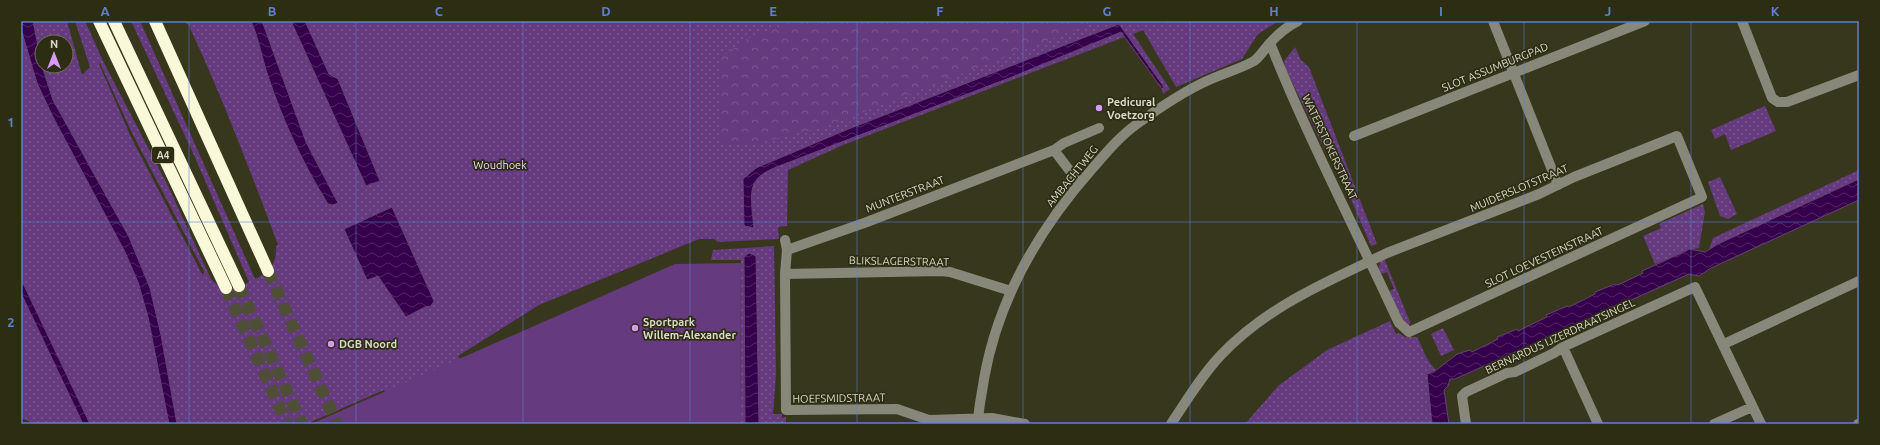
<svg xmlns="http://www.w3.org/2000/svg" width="1880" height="445" font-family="Ubuntu,sans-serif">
<defs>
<pattern id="grass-dots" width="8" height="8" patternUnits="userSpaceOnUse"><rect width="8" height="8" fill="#653a7e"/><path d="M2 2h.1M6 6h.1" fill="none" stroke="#7a568f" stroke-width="1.8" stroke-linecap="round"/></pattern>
<pattern id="forest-crowns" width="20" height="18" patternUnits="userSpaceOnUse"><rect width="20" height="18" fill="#653a7e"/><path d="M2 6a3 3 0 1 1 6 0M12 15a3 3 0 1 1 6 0" fill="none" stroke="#7a568f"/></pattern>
<pattern id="water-waves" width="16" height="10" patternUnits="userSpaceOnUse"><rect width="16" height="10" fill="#35004c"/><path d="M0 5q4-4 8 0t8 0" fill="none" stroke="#522564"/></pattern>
</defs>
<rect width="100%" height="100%" fill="#37371d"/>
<path fill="url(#grass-dots)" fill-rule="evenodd" d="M21,21H67L82,75L90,67L75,21H85L103,61L169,188L211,279C223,292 234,290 249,282L193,153L131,21H140L255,279C270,272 277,263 276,246L278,245C250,170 222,96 188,24H186L185,21H251C259,39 262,58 268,76C283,121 303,164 328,204L333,205L337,202L306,142L262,21H1166L1161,24L1169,21H1279L1258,34L1242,59L1176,87L1143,30L1133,34L1170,89L1163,94L1162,89L1164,87L1127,36L843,145L788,170L787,226L778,227L779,239L718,242L714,239H699L539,305L458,356L473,382L401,424L384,390L306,424H90L21,279ZM42,42H66V66H42ZM100,63L132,133L204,271L203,276L131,137L99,64ZM366,219L406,317L378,276L367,280L345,229Z
M1295,47L1301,60L1309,67L1377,244L1371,246L1329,148L1325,150L1285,68L1284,61Z
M1765,106L1776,131L1731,150L1725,134L1715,139L1711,130Z
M1859,170V179L1718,244L1709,250L1713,238Z
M1720,177L1737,214L1728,219L1720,216L1708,182Z
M1703,204L1705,212L1699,248L1686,251L1655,264L1643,236L1661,228L1659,224Z
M774,246L776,374L773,414H782V418L786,417V424H759L758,384L744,257L745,424H740L741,260H711L713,250Z
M1384,258L1410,322L1409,325H1405L1389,291L1394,289L1387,272L1381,274L1379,269L1380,261Z
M21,293L83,424H35L21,418Z
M1390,321L1396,334L1399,333L1405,337H1417C1425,352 1424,357 1436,370L1427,374L1432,424H1245L1278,386L1327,350Z
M1443,328L1454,350L1441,356L1431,334Z"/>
<path fill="url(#forest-crowns)" d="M794,21H1098L827,126L754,144L721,143L720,58L747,39Z"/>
<path fill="#653a7e" d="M741,263L740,424H311L675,264Z"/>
<path fill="url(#water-waves)" stroke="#664172" d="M21,21H33L42,66L53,100L129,237L150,288L161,335L177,424H169L148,317L138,282L125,252L53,117L37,83L21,29Z
M251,21H262L306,142L338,203L333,205L328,204C303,164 283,121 268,76C262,58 259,39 251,21Z
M291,21H305L329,74L338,79L380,181L366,186Z
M1119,24L1164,87L1162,89L1121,32L1012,77L797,159C784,165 760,170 754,184C749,193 753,217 754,228L744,226L743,179L756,168L846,130Z
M1859,179V200L1711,268L1699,276L1689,274L1455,379H1450L1448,386L1444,390L1449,424H1432L1427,374L1434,372L1457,354L1470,350L1472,352L1498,339L1497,337L1517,329L1518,331L1547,317L1546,315L1567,306L1569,307L1595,294V292L1615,284L1618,285L1643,273L1642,271L1686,251L1689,249L1705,252L1718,244Z
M392,207L434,301L431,306L425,307L406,317L378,276L367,280L344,229Z
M749,253L756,256L759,424H745L744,257Z
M21,279L90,424H83L82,422L21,293Z"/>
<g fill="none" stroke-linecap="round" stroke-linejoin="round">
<path stroke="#4f4f37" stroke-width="12" stroke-dasharray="12 6" stroke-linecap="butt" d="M268,271L337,424
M239,286L302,424
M226,288L287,424"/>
<path stroke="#87877a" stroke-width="10" d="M1493,21L1558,185
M1742,21L1772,98L1778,102H1787L1859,75
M1354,136L1645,21
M1054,150L1079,183
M785,240L787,250
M785,274L941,271L950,272L1011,291
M1724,344L1859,281
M1563,347L1598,424
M978,424C978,409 982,394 984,379C998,299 1039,229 1092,169C1106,153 1120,136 1137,124C1159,108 1184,91 1209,80C1224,73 1240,69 1254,61C1260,57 1265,48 1270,43C1278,34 1288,26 1298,21
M1025,424L992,418L929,420L897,409L786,410L785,274L787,250L867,222L1054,150L1064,143L1099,128
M1171,424C1187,400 1202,375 1221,355C1269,305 1327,282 1387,253L1539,194L1574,177L1677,136L1702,197L1409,332L1399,323L1396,317C1354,226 1307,136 1270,43
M1466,424L1462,396L1466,392L1507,373L1515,372L1554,353L1563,347L1695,287L1761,424
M1714,424L1752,407
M1858,424H1859"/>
<path stroke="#f9f9da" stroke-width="12" d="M99,21L226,288
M114,21L239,286
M155,21L268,271"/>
</g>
<path fill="none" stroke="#5f7fd3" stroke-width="1" stroke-opacity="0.55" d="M189,21V424M356,21V424M523,21V424M690,21V424M857,21V424M1023,21V424M1190,21V424M1357,21V424M1524,21V424M1691,21V424M21,222H1859"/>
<g fill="#d69bfa" stroke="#2d2d13" stroke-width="1.5">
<circle cx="1099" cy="108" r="4"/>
<circle cx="635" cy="328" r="4"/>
<circle cx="331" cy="344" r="4"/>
</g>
<g text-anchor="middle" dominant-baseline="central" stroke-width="3.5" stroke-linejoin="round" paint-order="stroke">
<rect fill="#2d2d13" stroke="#a5a593" stroke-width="1" x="152" y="147" width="22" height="16" rx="3"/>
<g font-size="10" font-weight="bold" fill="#d9d9ca">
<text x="163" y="155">A4</text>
</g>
<g font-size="11" fill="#d9d9ca" stroke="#2d2d13">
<text transform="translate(1495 67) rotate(-22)">SLOT ASSUMBURGPAD</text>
<text transform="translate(1330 147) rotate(65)">WATERSTOKERSTRAAT</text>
<text transform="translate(1072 176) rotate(-51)">AMBACHTWEG</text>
<text transform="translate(1519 188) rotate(-23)">MUIDERSLOTSTRAAT</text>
<text transform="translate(905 194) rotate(-21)">MUNTERSTRAAT</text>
<text transform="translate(1544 257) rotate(-25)">SLOT LOEVESTEINSTRAAT</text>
<text transform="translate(899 261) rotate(1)">BLIKSLAGERSTRAAT</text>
<text transform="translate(1560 336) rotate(-25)">BERNARDUS IJZERDRAATSINGEL</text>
<text transform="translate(839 398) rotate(-1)">HOEFSMIDSTRAAT</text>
</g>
<g font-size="11" font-weight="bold" fill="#d9d9ca" stroke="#2d2d13" text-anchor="start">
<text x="1107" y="102">Pedicural<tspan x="1107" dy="13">Voetzorg</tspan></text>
<text x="643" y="322">Sportpark<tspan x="643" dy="13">Willem-Alexander</tspan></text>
<text x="339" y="344">DGB Noord</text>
</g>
<g font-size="11" fill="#eed4ff" stroke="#2d2d13">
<text x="500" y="165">Woudhoek</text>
</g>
</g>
<rect width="1880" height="445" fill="none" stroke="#2d2d13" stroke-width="44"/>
<g transform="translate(54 54)"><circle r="19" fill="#2d2d13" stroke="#72725c"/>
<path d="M0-3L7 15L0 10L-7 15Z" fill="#d69bfa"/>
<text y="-6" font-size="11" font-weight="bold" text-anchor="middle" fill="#d9d9ca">N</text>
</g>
<rect x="22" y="22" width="1836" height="401" fill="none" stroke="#5f7fd3" stroke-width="1.5"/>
<g font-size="13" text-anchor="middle" font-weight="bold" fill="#5f7fd3">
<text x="105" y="16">A</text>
<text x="272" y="16">B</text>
<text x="439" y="16">C</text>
<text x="606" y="16">D</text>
<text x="773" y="16">E</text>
<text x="940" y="16">F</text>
<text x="1107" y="16">G</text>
<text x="1274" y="16">H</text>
<text x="1441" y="16">I</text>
<text x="1608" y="16">J</text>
<text x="1775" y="16">K</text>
<text x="11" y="127">1</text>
<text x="11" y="327">2</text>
</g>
</svg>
